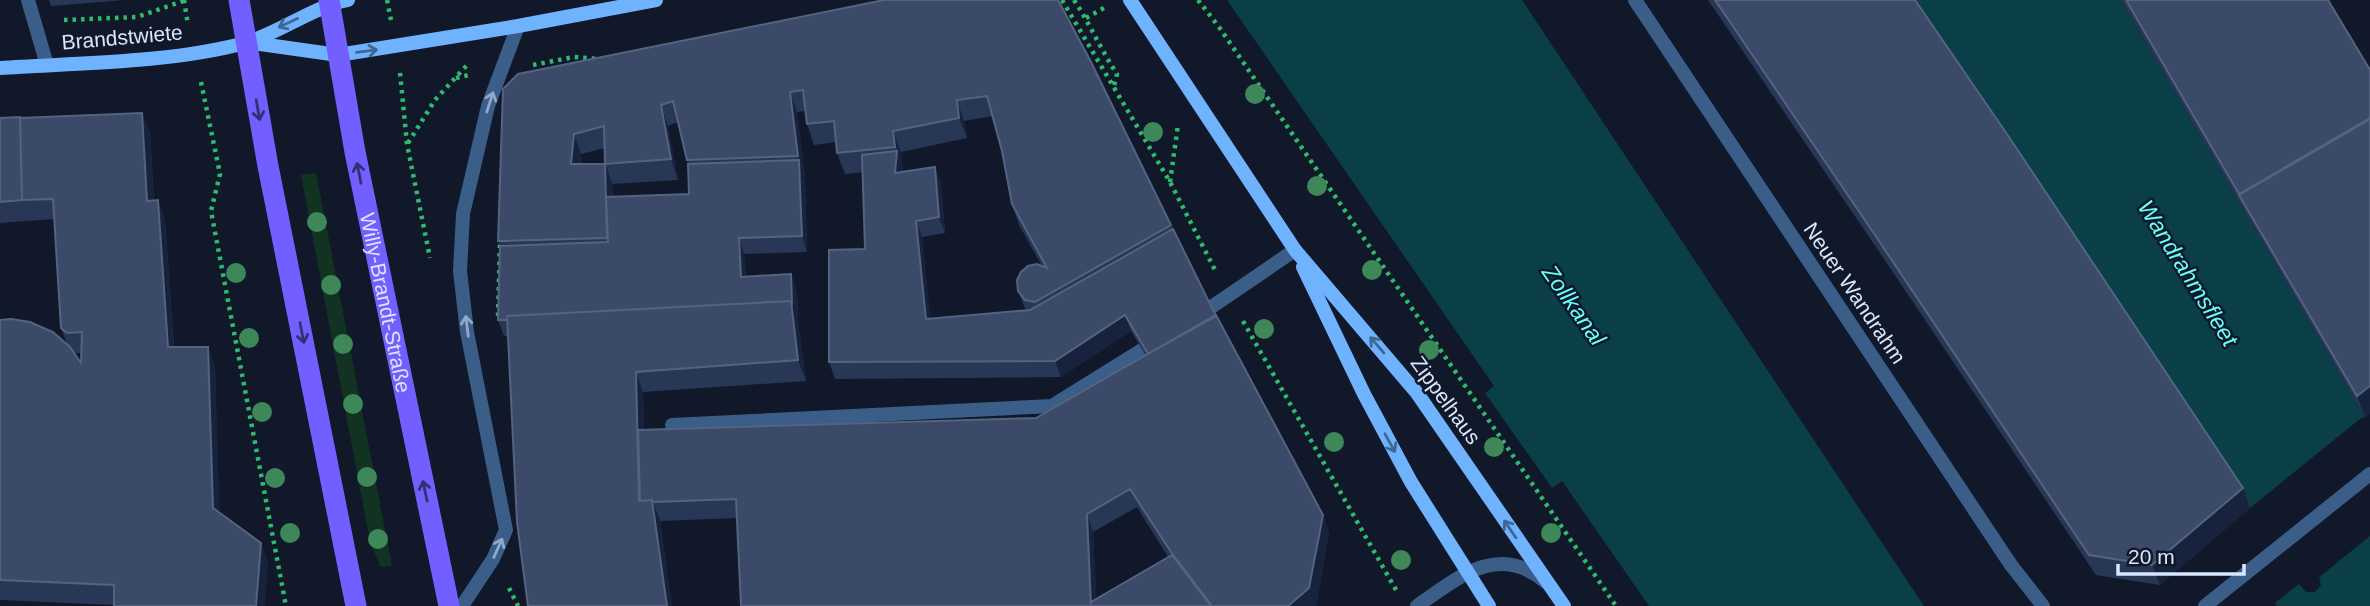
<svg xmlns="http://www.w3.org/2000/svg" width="2370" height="606" font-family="Arial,sans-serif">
<rect width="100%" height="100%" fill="#101829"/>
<path fill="#133322" d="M316,173L318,183L392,566L381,567L370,542L301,175Z"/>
<path fill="#0a3f47" d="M1227,0H1522L1924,606H1649L1562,481L1552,488L1485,393L1494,386Z
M1909,0H2121L2365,417L2360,419L2370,431V606H2277L2275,603L2299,584L2306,592H2315L2321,585L2319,577L2313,582L2250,508Z"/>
<path fill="#101829" d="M2360,419L2370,431V536L2313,582L2250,508Z"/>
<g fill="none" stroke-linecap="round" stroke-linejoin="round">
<path stroke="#2fbb6d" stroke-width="4.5" stroke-dasharray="3.5 5" stroke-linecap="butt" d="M184,0L188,25
M387,0L391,20
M1062,0L1170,182L1215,270
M1074,0C1090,24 1101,50 1117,74L1114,86
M1198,0L1219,27L1616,606
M1086,18L1104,8
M64,20L137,17L186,0
M533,65L574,57L597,59
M400,73L407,144L430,258
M456,78L469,75
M201,82L220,174L211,211L286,606
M408,143L435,100L468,64
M1170,182L1178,125
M498,316L500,241
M1243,321L1396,590
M509,588L518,606"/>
<path stroke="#3b5e88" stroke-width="14" d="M28,0L47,65
M1210,308L1295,250
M672,425L1052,406L1142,350
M462,606L493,559L506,530L467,332L460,271L463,214L488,106L518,26"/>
<path stroke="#3b5e88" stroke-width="14" d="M1635,0L2011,565L2043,606
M1417,606C1459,577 1498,542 1546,582
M2205,606L2370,474"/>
<path stroke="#6fb3ff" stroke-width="14" d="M1130,0L1295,250L1417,393L1564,606
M246,42L338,55L518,26L656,0
M0,68C78,63 170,63 245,43C280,33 310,8 348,0
M1303,267L1364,394L1411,482L1489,606"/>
<g stroke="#735fff" stroke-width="21">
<path d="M239,0L268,166L356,606"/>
<path id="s1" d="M329,0L355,152L449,606"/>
</g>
</g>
<g fill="#3d8759">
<circle cx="1255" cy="94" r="10"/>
<circle cx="1153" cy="132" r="10"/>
<circle cx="1317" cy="186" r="10"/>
<circle cx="317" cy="222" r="10"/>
<circle cx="1372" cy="270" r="10"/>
<circle cx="236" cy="273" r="10"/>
<circle cx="331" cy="285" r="10"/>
<circle cx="1264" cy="329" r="10"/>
<circle cx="249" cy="338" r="10"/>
<circle cx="343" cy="344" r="10"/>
<circle cx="1429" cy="350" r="10"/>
<circle cx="353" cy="404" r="10"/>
<circle cx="262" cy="412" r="10"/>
<circle cx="1334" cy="442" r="10"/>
<circle cx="1494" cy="447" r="10"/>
<circle cx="367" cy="477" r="10"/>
<circle cx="275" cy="478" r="10"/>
<circle cx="290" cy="533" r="10"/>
<circle cx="1551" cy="533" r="10"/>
<circle cx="378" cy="539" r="10"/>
<circle cx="1401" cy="560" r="10"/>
</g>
<path fill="#293757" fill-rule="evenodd" d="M49,0H125L51,6Z
M884,0L1171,225L1216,316L1323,515L1329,533L1316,606H741L737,518L660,521L672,606H528L508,336H504L498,320L500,246L498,241L503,89ZM805,111L807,124L814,145L836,142L837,153L845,174L863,172L865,249L829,362L835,379L1061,377L1131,331L1146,356L1036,418L644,430L643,392L806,381L798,321L797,290L746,276L744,254L807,252L805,177L797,112ZM993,116L1002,151L1012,204L1019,225L1042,266L1018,291L1026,311L930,319L922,237L945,233L941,183L902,172L901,152L967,138L964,121ZM678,122L688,164L689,194L613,197L612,184L581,164V154L605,148V164L612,184L678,180L668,126ZM1137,507L1168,557L1096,599L1093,532Z
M1708,0H1915L2250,508L2160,585L2096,575L1880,253Z
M2121,0H2328L2370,70V413L2365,417Z
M142,113L150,133L154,201L158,200L165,221L174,347H208L215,368L219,513L261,543L268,563L114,605L0,600V320L67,344L61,328L54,219L0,223V118ZM74,353H81V363Z"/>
<path fill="#17233d" d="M790,92L797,112L805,177L807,252L802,236L799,160L798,156Z
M957,100L964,121L967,138L959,118Z
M661,105L668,126L678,180L671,159Z
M142,113L150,133L155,221L147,201Z
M893,131L901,152L903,167L901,189L895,173L897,151Z
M574,134L581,154L579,184L571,164Z
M605,164L612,184L614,258L607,238Z
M935,167L941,183L945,233L939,217Z
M158,200L165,221L175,367L168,347Z
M916,221L922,237L932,335L926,319Z
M739,238L744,254L747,293L741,277Z
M791,274L797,290L798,321L792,305Z
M791,301L798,321L806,381L798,360Z
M1125,315L1131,331L1061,377L1055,361Z
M208,347L215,368L220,528L213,508Z
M636,372L643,392L646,502L639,501Z
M2370,386V413L2365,417L2357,396Z
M2243,488L2250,508L2160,585L2152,565Z
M652,500L660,520L672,606H667Z
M1087,514L1093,532L1097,606H1091Z
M1323,515L1329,533L1316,606H1288Z
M261,543L268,563L265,606H256Z"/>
<path fill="#3c4a69" stroke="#546380" stroke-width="2" d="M884,0H1058L1090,60L1171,225L1035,302L1025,300L1018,291L1017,280L1021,272L1028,266L1037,264L1047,268L1012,204L1002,151L987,96L957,100L959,118L893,131L895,147L837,153L834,121L807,124L803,90L790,92L798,156L687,160L673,101L661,105L671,159L605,164L604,126L574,134L571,164H605L607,238L498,241L503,89L518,74Z
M1715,0H1915L2011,140L2243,488L2152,565L2089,555L1873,232Z
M2126,0H2328L2370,70V118L2239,194Z
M142,113L147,201L158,200L168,347H208L213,508L261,543L256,606H114V585L0,580V320L11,319L30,322L53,332L70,347L81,363L82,332L67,333L61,328L53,199L22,200L20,118Z
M20,117L22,200L0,202V118Z
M2370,119V386L2357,396L2239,195Z
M897,151L895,173L935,167L939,217L916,221L926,319L1030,310L1173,229L1216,316L1148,354L1125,315L1055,361L829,362V250L865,249L862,155Z
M799,160L802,236L739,238L741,277L791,274L792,305L791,301L507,316V320H498L500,246L608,242L606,197L689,194L688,164Z
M791,301L798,360L636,372L639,501L652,500L667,606H528L517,522L507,316Z
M1216,315L1323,515L1309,588L1288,606H1212L1171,552L1130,489L1087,514L1091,606H741L736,499L653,502L652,500L640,501L638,430L1036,418Z
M1172,555L1211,606H1091V602Z"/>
<defs><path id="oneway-shaft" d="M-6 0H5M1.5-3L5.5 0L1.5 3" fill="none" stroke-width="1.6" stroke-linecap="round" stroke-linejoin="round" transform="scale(1.75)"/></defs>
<g stroke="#406694">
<use href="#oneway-shaft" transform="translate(288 23) rotate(155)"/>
<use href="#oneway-shaft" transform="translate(367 51) rotate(-8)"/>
<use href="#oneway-shaft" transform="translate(1377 345) rotate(-131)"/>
<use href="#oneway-shaft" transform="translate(1390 443) rotate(61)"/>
<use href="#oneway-shaft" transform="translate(1510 529) rotate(-124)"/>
</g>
<g stroke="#91a9c9">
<use href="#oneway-shaft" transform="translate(490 102) rotate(-72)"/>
<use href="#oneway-shaft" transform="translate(467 326) rotate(-97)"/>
<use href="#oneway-shaft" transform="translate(498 548) rotate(-66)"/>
</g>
<g stroke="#333174">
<use href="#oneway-shaft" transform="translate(258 110) rotate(80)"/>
<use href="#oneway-shaft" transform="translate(359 173) rotate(-101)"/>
<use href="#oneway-shaft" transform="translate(302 333) rotate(79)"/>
<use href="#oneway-shaft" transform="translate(425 491) rotate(-102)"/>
</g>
<g text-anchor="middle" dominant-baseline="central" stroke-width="5" stroke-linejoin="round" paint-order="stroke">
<g font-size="21" fill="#d8e7ff" stroke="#101829">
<text transform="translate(122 37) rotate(-5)">Brandstwiete</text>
<text transform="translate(1855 293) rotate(56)">Neuer Wandrahm</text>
<text stroke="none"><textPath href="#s1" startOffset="308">Willy-Brandt-Straße</textPath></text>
<text transform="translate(1446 400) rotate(54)">Zippelhaus</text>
</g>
<g font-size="23" font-style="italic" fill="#66fff9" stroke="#101829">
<text transform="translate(2188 273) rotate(58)">Wandrahmsfleet</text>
<text transform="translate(1574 305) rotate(55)">Zollkanal</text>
</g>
</g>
<path d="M2118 564v10h126v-10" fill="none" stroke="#d8e7ff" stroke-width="3.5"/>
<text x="2128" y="564" font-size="21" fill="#d8e7ff" stroke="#101829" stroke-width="5" paint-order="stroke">20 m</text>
</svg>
